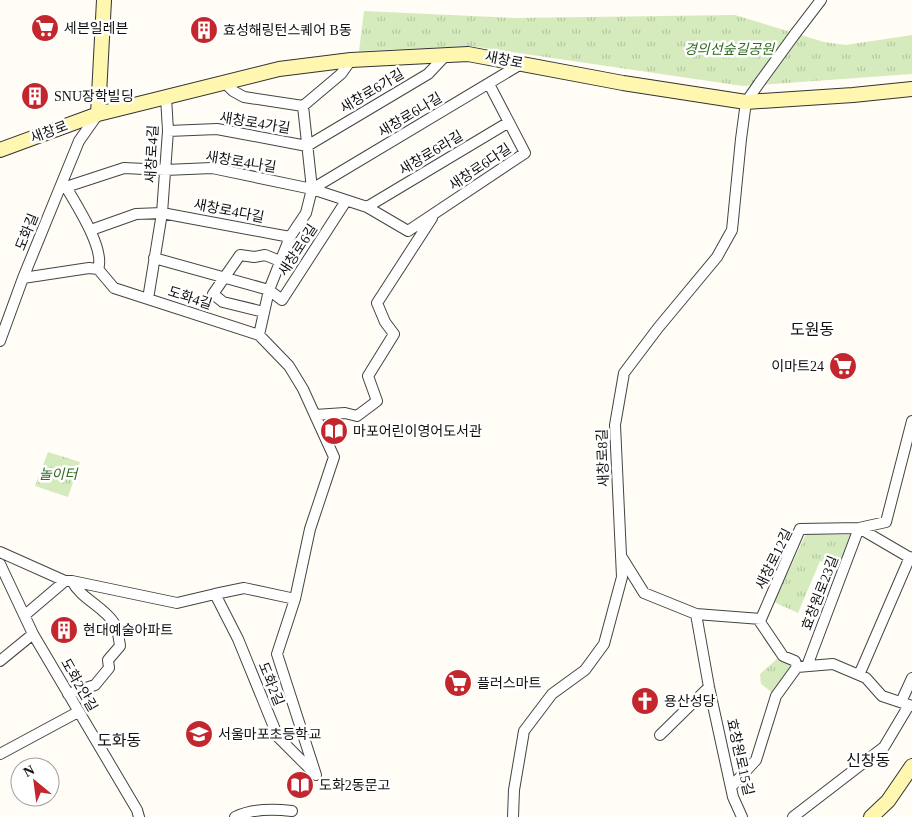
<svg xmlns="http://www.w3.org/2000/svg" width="912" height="817" font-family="'Times New Roman','Noto Sans KR',serif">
<defs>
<pattern id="park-tufts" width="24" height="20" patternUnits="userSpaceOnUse" patternTransform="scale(1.25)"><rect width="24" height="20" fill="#d5ebbd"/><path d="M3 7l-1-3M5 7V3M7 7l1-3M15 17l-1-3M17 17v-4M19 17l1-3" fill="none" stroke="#b6c8a1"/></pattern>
</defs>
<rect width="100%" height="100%" fill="#fffdf5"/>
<path fill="url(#park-tufts)" d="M364,11L513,18L735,15L824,42L846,45L912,35V74L743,86L470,46L359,51Z
M48,452L80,462L68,497L35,486Z
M806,534L854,535L839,568L820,561L798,613L774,602Z
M778,658L792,665L794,668L774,694L761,684L760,674Z"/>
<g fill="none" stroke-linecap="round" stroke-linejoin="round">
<g stroke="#444" stroke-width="12">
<path id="street" d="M795,34L821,0
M224,82L233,91L244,97L303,106L312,189L306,213L290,237L269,290L259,335
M303,106L341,74L351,60
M168,131L217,129L307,146L428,74L446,55
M63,182C74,201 106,249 98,269
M66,187L124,168L165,170L212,168L312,189L367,207L408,231L525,153L489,84
M312,189L521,64
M367,207L509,122
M91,230L136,214L162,213L290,237
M154,258L269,290L282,300L346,201
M23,278L89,268L98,269L114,288L259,335L289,366L303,389L334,457L310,529L295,599L277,654L316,775
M148,299L162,213L168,131L166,97
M264,312L223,302L213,294L240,255L254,257L265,255L280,261
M0,341L23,278L79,141L98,114
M315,415L345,413L357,416L377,401L368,376L394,334L385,322L377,303L432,218
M0,552L65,581H72L177,603L215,594
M621,556L644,593L696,614L761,619L800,529L859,528L886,522L912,421
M0,564L33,634L137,810L139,817
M295,599L244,588L215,594L238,639L278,737L313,772
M696,614L709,687L733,797L742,817
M25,615L65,581
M758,619L783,656L795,661L797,667
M0,661L33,634
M807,666L859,528L912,559
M859,675L910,557
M68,694L95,685L109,668L108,660L120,646C119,639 118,628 114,623C103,606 81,599 72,581
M901,702L912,678
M660,735L709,687
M0,754L78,712
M731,787L756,760L776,696L797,667L833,664L866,678L882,696L912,706
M235,817C251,809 275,809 292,811
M513,817L514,790L524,731L552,694L585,670L604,644L622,577L615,425L624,373L658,328L717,257L732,230L741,139L746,102L760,82
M793,817L884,747L909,705"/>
</g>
<g stroke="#333" stroke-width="16">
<path id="secondary" d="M98,114L104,0
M0,150L98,114L279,69L351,60L468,54L623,83L746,102L853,95L912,89
M871,817L888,801L912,766"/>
</g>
<use href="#street" stroke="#fff" stroke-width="10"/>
<use href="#secondary" stroke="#fff6b0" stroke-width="14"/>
<g stroke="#444" stroke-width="12" stroke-linecap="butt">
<path id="street-bridge" d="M760,82L795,34"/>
</g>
<use href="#street-bridge" stroke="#fff" stroke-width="10"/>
</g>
<defs>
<g id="supermarket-disc" transform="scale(1.4375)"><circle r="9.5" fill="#c4262e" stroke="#fff"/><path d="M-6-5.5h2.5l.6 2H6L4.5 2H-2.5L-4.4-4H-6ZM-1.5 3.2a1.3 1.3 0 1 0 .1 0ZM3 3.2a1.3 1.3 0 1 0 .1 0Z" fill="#fff"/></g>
<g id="building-disc" transform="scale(1.4375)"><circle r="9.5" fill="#c4262e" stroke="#fff"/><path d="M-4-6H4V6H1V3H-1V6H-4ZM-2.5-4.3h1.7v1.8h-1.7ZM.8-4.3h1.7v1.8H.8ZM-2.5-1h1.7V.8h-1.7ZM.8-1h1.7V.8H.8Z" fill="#fff"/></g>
<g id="library-disc" transform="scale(1.4375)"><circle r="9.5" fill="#c4262e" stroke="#fff"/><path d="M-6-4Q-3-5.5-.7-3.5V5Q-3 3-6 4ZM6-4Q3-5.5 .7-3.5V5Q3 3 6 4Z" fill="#fff"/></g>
<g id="church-disc" transform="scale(1.4375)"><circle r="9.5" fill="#c4262e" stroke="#fff"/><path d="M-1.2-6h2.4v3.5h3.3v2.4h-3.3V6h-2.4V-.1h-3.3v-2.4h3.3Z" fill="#fff"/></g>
<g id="school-disc" transform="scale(1.4375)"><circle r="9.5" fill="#c4262e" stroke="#fff"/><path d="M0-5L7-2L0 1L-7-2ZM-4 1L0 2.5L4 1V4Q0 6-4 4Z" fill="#fff"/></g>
</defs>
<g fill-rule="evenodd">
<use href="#supermarket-disc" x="45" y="28"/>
<use href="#building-disc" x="204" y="30"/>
<use href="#building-disc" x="35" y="96"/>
<use href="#supermarket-disc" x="843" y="366"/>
<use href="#library-disc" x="334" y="431"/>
<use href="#building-disc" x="64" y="630"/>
<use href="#supermarket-disc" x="458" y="683"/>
<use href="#church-disc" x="645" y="701"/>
<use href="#school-disc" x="199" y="734"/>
<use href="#library-disc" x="300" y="785"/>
</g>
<g text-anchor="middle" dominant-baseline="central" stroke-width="5" stroke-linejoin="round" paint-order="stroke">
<g font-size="14" fill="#111" stroke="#fff" text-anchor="start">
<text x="64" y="28">세븐일레븐</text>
<text x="223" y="30">효성해링턴스퀘어 B동</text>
<text x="54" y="96">SNU장학빌딩</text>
<text x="824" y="366" text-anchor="end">이마트24</text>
<text x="353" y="431">마포어린이영어도서관</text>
<text x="83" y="630">현대예술아파트</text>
<text x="477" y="683">플러스마트</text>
<text x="664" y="701">용산성당</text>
<text x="218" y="734">서울마포초등학교</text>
<text x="319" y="785">도화2동문고</text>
</g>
<g font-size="14" font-style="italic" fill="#2f6b1f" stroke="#fff">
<text x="729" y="49">경의선숲길공원</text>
<text x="58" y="474">놀이터</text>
</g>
<g font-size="14" fill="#111" stroke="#fff">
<text transform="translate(504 60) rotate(11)">새창로</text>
<text transform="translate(372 91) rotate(-31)">새창로6가길</text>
<text transform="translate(410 115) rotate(-31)">새창로6나길</text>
<text transform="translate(255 123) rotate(9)">새창로4가길</text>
<text transform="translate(49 132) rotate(-21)">새창로</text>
<text transform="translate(431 153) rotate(-31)">새창로6라길</text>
<text transform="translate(152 154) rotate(-87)">새창로4길</text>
<text transform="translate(241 162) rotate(9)">새창로4나길</text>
<text transform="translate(480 167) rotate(-34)">새창로6다길</text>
<text transform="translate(229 211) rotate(11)">새창로4다길</text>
<text transform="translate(27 232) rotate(-68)">도화길</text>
<text transform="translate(298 250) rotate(-57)">새창로6길</text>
<text transform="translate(190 298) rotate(18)">도화4길</text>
<text transform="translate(603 458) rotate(-92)">새창로8길</text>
<text transform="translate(774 559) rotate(-64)">새창로12길</text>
<text transform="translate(820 593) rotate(-69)">효창원로23길</text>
<text transform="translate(271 684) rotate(68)">도화2길</text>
<text transform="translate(79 685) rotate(60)">도화2안길</text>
<text transform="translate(740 757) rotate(77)">효창원로15길</text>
</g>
<g font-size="16" fill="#111" stroke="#fff">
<text x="812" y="329">도원동</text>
<text x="119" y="740">도화동</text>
<text x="868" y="760">신창동</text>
</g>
</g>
<g transform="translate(35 782) rotate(331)"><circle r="24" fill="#ffffff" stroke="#a0a0a0"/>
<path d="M0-4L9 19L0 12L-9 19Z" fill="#c4262e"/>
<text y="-8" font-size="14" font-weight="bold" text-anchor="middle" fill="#111111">N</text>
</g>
</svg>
